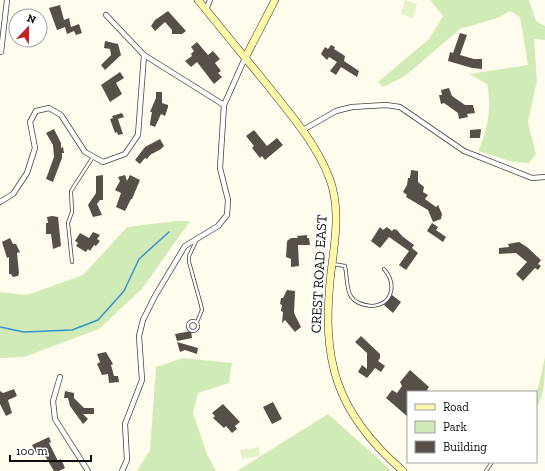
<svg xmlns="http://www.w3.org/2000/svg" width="545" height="471" font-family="'Zilla Slab',serif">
<rect width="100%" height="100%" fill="#fffcee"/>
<path fill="#d1ebb6" d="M430,0H529L536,21L545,26V40L534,39L537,81L528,122L536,154L529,163L513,162L478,151C488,129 492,107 487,84L469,74L528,65L520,17L510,11L497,18L460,29L405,76L383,87L378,82L429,39L443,16Z
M177,221H190L142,289L99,329L24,357L0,358V292L27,295L83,275L127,227Z
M545,357C545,376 545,395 536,409V392H534L538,388Z
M183,358L232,363L229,383L198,393L193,413L207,454L216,471H137L150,450L156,367Z
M328,414L392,471H237Z"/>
<path fill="#e3f2c8" d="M405,0L417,4L413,18L401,14Z
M259,447L260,456L242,459L240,450Z"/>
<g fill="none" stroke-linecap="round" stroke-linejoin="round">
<path stroke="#3491d3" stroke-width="1.5" d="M0,327L24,332L72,330L98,320L124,291L139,259L169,232"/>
</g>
<path fill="#574f49" d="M60,5L64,20L69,18L71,27L79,24L82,33L76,35L74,31L67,34L65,27L57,30L49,8Z
M168,11L186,31L182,34H172V30L165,22L155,31L151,26L155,20Z
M460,33L467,35L460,55L474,59H482V69L472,68L448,61L450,52L453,53Z
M105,41L118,44L121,55L105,70L101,65L111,55L110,49L104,48Z
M197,42L208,55L213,51L220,59L215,63L221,71L218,73L222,77L214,84L197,62L191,67L185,61L192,56L191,54L194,51L191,47Z
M331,45L335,47L334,49L345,56L344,61L359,71L357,77L341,67L336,75L330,71L337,62L329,57L327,60L321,54L325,47L328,49Z
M120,72L124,78L116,83L122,94L110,102L101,85Z
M449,88L452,96L465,105H473L475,113L467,114L468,117L459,119L458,113L444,103L441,104L439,95H442L441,90Z
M156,92H162V103L168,105V107L165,116L161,114L155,127L150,125V123L152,112H150L156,98Z
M122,113L124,117L118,119L123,134L118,135L117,132L115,133L110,119L113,118L112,116Z
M54,129L61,143V148L63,147L64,153H62V158L53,182L46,179L54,157L53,145L46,133Z
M481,129L480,138H470V130Z
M254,130L267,146L277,138L283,145L265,160L262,156L260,158L252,148L254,146L246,136Z
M160,139L164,146L161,149L150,155L147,159L145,158L140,164L135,160L145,147Z
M411,170L418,171V182L424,187L423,192L428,195L425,199L436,207L438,205L442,214L441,219L433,222L428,210L406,197L407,195L403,192L407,185L408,178H410Z
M103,175V200H100L97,204L102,215L93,217L88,205L96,193V176Z
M125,175L127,181L130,175L140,180L132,199H131L125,211L116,207L121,193L115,190L120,181L118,177Z
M52,216L58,217L61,246L53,249L51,234H46V223H48L47,217Z
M432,223L438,227L436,230L446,237L443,242L427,231Z
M380,227L383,230L387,227L392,231L394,229L397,230L402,236L414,245L412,248L418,253L406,270L399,265L409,251L389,237L380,248L371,241Z
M93,232L100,235L97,239L100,241L96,246L94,245L90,251L88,249L86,252L76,246L78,243L75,241L80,233L89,238Z
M307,235V238H309L310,245H298L299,266L291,267V259L286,257L287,241L291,238H298L297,236Z
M10,238L13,244H16L20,252L17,253L19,273L18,276L13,277L11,274H9V257L7,258L2,242Z
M519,242L527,247L541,260L538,264L541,266L538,270L535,268L523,281L516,274L527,262L516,253L499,254V248L509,247L508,244Z
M287,290L295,291L294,313L301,327L295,332L285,320L282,323L283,312L281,311L282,305L280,304L281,298H283Z
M392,295L401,302L393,313L384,305Z
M191,331L192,338L177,341L175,334Z
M361,336L380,354V358L378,361L385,366L381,372L375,368L367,378L358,372L362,365L367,369V353L355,342Z
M177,342L198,348L197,354L185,350L180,352Z
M106,352L113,364L111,365L114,376H118L119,382L109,383L108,374L102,375L97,364L100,362L97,354Z
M410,370L429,387L427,390L429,392H408V417L386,398L392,390L397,393L402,386L400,382Z
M14,389L17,396L8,400L12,413L6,416L0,404V391L3,393Z
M65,391L74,393V398L84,408H94V414H83L88,419L83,424L70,406L68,398H64Z
M273,402L282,419L272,424L263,407Z
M223,404L240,422L235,426L237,429L232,433L226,426L224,428L213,418L215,416L212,413Z
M49,437L51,442L49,443L58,461L61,459L65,468L59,471H54L42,451L37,454L32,445Z"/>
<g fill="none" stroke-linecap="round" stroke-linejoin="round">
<g stroke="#414141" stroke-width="4">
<path id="lane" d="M197,239L189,256V262L201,305L202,310L197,322
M72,262L68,223L72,212L71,191L93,157
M333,264L345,266C349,286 343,303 371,306C393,305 397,284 384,269
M188 326a5 5 0 1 1 10 0a5 5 0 1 1-10 0Z
M486,471L492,462"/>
</g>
<g stroke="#414141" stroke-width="6">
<path id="street" d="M206,10L210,0
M106,15L144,55L224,105
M1,52L7,0
M303,130L336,111L352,107L386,105L400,107L464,151L532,178L545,177
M0,202L13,194L27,173L35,148L30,122L36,111L49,108L61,115L85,152L103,162L125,154L138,135L144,55
M60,377L53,401L55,419L88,471
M122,471L127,460L125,424L142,380L139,336L143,320L155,296L185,246L218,226L227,215L228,200L220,168L224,105L245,58"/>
</g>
<g stroke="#303030" stroke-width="8">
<path id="secondary" d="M198,0C222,29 245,58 269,87C291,115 315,142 329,177C341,207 335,241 331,272C321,360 335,412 403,471
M245,58L275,0"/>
</g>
<use href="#lane" stroke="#fff" stroke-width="2.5"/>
<use href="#street" stroke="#fff" stroke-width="4.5"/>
<use href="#secondary" stroke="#fff7a9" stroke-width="7"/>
</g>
<g text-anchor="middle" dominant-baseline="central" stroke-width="4" stroke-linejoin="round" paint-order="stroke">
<g font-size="14" fill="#0e0e0e" stroke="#fff">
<text transform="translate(319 274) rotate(-87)">CREST ROAD EAST</text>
</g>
</g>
<rect x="407" y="391" width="130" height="72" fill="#ffffff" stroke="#9f9f9f"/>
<rect x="415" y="404" width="20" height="6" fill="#fff7a9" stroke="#9f9f9f"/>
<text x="443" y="411" font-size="12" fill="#0e0e0e">Road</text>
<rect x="415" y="421" width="20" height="12" fill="#d1ebb6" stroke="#9f9f9f"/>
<text x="443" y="431" font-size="12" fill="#0e0e0e">Park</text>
<rect x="415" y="441" width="20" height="12" fill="#574f49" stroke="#9f9f9f"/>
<text x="443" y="451" font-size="12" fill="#0e0e0e">Building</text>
<g transform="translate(28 28) rotate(22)"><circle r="19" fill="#ffffff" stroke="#9f9f9f"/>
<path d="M0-3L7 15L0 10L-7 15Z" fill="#c42024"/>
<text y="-6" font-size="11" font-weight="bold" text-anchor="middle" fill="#0e0e0e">N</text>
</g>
<path d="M10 455v6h81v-6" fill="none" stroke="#0e0e0e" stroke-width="2"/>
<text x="16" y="455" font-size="12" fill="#0e0e0e" stroke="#ffffff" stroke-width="3" paint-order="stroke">100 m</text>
</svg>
